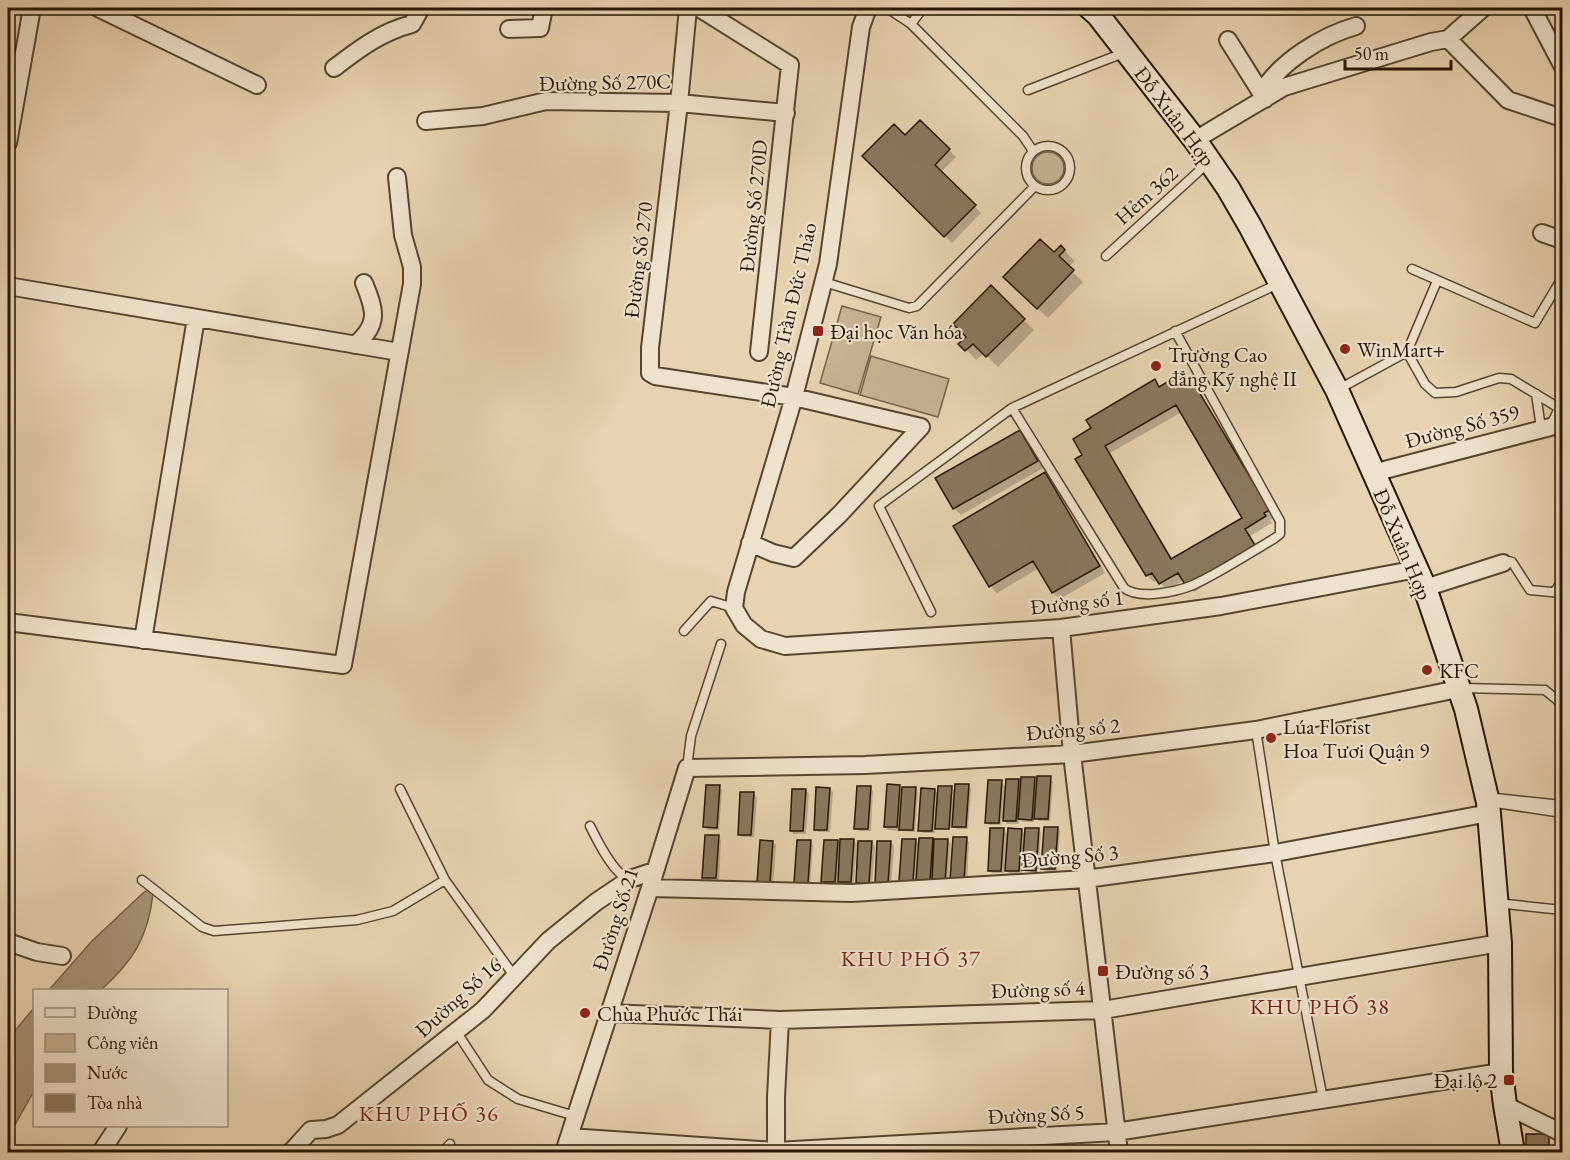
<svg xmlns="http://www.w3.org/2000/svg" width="1570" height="1160" font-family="'EB Garamond',serif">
<rect width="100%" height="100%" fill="#e7d3b1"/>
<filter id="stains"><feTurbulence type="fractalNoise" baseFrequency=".00333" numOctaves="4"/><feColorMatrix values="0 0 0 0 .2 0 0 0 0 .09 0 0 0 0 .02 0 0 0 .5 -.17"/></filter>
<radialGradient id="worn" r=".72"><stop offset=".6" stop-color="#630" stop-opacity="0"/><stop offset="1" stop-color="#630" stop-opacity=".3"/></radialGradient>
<path fill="#c6b393" stroke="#76644b" stroke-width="1.5" d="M1032 168a16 16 0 1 1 32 0a16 16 0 1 1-32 0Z
M842,306L881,317L858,394L820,383Z
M871,356L949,379L938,417L860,395Z"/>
<path fill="#a59376" stroke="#726148" stroke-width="1.5" d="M149,889L153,894C148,938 133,961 101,990H49L92,941L143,893Z
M34,1008V1091L8,1137V1039Z"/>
<path fill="#0003" fill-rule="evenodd" d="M920,122L956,157L941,172L981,213L952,243L865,156L905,137Z
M1061,247L1075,261L1068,267L1083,282L1048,318L1015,287Z
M991,288L1034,330L998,367L984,353L976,360L961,344L968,337Z
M1179,377L1184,382L1189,379L1196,386L1275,517L1270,520L1272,523L1250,536L1260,552L1194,592L1184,580L1167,590L1158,580L1154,582L1147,576L1078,459L1084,455L1093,428L1154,381L1161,388ZM1182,412L1244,518L1173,560L1110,453Z
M1020,432L1026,439L1043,468L961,515L954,508Z
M1045,474L1051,481L1105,573L1060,599L1053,593L1039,568L997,593L990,586Z
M1050,778L1053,781L1050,821H1039L1034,817V822H1022L1019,819V824H1007L1002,818L1001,825H990L987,822L1001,782L1006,787L1019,780L1022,783L1034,779L1038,783Z
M900,786L902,789H915L918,792L915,832L888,830L885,827Z
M968,786L971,789L968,829H957L952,825V828L938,827V829L935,826V833H923L920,830L934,790L939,794L951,788L956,792Z
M719,787L722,790L719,830H708L705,827Z
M870,788L873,791L871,831H859L856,828Z
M830,789L833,792L830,832H818L815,829Z
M806,790L809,793L806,834H794L791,831Z
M754,794L757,797L754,837H742L739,834Z
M1057,828L1060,831L1057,872H1046L1043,869Z
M1038,829L1041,832L1039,869H1025V871L1022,868V874H1010L1004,868V873H992L989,870L1004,830L1009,836L1021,830L1026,835Z
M718,837L721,840L719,881H707L704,878Z
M966,839L969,842L967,882H955Z
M915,840L920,845L932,840L935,843L948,841L951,844L948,884L921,883L916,878L915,884L904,883L901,880Z
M837,841L842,846L854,841L857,844L854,884H842L838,879L837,885H826L823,882Z
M773,842L776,845L773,886H761Z
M810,842L813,845L810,885H799L796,882Z
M872,843L875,846L872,886H860L857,883Z
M891,843L894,846L891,886H879Z
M1527,1135H1549L1550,1152H1527Z"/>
<path fill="#8a785d" stroke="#261603" stroke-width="1.5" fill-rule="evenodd" d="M920,120L950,149L935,165L976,205L944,237L862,156L894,124L905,135Z
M1040,239L1054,252L1061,245L1065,250L1059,256L1074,270L1037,309L1003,277Z
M991,285L1025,319L986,357L973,344L965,351L958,344L966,337L953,324Z
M1179,375L1183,381L1190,377L1270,510L1264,513L1266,516L1245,529L1255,545L1186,586L1178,573L1159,584L1152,573L1146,576L1075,459L1082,455L1073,439L1091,428L1086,420L1155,379L1159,387ZM1176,405L1242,518L1171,559L1105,446Z
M1020,430L1038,461L953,509L935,478Z
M1045,472L1100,566L1052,593L1033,561L989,587L953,526Z
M1037,776H1051L1048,819H1034Z
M1021,777H1035L1032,820L1018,819Z
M1006,779H1019L1016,821H1003Z
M988,780H1002L999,823H985Z
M887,784L900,785L897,827H884Z
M955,784H969L966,827H952Z
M706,785H720L717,828L703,827Z
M857,786H871L868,829H854Z
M938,786H952L949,829H935Z
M816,787L830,788L827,830H814Z
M902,787H916L913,830H899Z
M921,788L935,789L932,831H918Z
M792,789H806L803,831H790Z
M740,792H754L751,835H738Z
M1044,827H1058L1055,869H1041Z
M990,828H1004L1001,871H988Z
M1008,828L1022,829L1019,871H1005Z
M1025,828H1039L1036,871L1022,870Z
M705,835H719L716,878H702Z
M953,837H967L964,880H950Z
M919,838H933L930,881H916Z
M840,839H854L851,882H838Z
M902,839H916L913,881H899Z
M934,839H948L945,882L932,881Z
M760,840L773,841L770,883H757Z
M797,840H811L808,883H794Z
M824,840H838L835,882H821Z
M858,841H872L869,883H856Z
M877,841H891L888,884H875Z
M1526,1134H1549V1152H1526Z"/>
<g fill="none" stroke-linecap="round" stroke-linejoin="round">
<g stroke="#56452e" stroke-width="11">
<path id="service" d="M887,8L911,24
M923,8L911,24L1023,136L1033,151
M1028,90L1126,52
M1026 168a22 22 0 1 1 44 0a22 22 0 1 1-44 0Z
M1106,256L1210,161
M1412,269L1535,323L1559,283L1562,285
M824,282L909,308L917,306L1035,186
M1407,352L1425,384L1435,393L1456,392L1499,378L1511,379L1559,408L1551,425
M1337,390L1407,352L1437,281
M1536,394L1541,428
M1012,408L1124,588C1139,600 1176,592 1193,585C1221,572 1248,554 1275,538L1280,534V521L1175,331
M1503,563L1508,561L1512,562L1530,590L1562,593
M1555,591L1562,582
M931,612L879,506L1012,408L1280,283
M684,631L711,601L734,608
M1462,688L1545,690L1562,704
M1256,730L1275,853L1323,1099
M687,768L691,736L721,644
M400,789L445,880L515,977
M1487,797L1562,805
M1489,802L1562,813
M590,826C597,840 614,875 629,879
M142,880L202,927L214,931L357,920L393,911L445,880
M1497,903L1562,910
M456,1031L488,1080L518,1099L575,1116
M443,1152L450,1144"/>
</g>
<g stroke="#56452e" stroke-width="20">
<path id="minor" d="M98,8L257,85
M688,8L679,103L650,348V373L655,376L794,397L921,427L839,515L794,558L773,553L750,543
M699,8L790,65L759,352
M868,8L861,27L828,264L794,397L736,592L734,608L744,625L761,639L785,646L1061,628L1221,606L1417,569
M1532,8L1562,65
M509,29L540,28L544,8
M1448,39L1508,100L1562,118
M1228,40L1265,99
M334,68C359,49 381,32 412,24L421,8
M1261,93C1280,62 1321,36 1356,26
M426,121L483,116L546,101L679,103L786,113
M1195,140L1284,87L1431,42L1448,39L1483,8
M8,143L32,8
M1542,233L1562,240
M8,286L399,352
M355,345C380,324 375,310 364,283
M1373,473L1562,424
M1425,588L1503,563
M8,622L343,665L412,284V267L403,235L397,177
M1061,628L1072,754L1119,1152
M143,640L196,318
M650,888L851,893L1086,879L1275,853L1489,813
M8,942L37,952L62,956
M608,1013L780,1020L1103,1010L1500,943
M1505,1105L1562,1133
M569,1137L776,1151L1116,1132L1501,1072
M101,1152L118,1126
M291,1152L311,1130L326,1129L338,1125L483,1010L548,941L596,902L630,879L654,871
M564,1152L650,888L687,768L865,765L1072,754L1256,730L1458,689
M776,1152V1097L780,1020"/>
</g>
<g stroke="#261603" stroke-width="26">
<path id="secondary" d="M1090,8L1098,15L1195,140L1228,188L1250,226L1337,390L1425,588L1466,709L1488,802L1500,943L1501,1072L1505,1105L1513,1152"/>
</g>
<use href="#service" stroke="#efe2cc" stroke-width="8"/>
<use href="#minor" stroke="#efe2cc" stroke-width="16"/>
<use href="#secondary" stroke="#efe2cc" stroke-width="22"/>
</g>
<g fill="#8f2418" stroke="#efe2cc" stroke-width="2">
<rect x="812" y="325" width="12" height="12" rx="3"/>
<circle cx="1345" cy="349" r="6"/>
<circle cx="1156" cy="366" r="6"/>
<circle cx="1427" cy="670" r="6"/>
<circle cx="1271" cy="738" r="6"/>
<rect x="1097" y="965" width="12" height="12" rx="3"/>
<circle cx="585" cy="1013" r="6"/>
<rect x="1503" y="1074" width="12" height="12" rx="3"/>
</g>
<g text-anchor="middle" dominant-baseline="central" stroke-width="4.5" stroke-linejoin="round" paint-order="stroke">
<g font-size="21" fill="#261603" stroke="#efe2cc">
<text transform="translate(605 82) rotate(-1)">Đường Số 270C</text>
<text transform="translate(1175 116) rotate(53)">Đỗ Xuân Hợp</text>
<text transform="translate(1146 195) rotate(-42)">Hẻm 362</text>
<text transform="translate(753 206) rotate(-84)">Đường Số 270D</text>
<text transform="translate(638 260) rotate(-83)">Đường Số 270</text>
<text transform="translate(788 315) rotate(-77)">Đường Trần Đức Thảo</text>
<text transform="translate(1462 426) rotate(-15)">Đường Số 359</text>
<text transform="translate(1403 544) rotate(67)">Đỗ Xuân Hợp</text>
<text transform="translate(1077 602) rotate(-6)">Đường số 1</text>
<text transform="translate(1073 729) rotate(-5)">Đường số 2</text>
<text transform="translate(1070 856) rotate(-5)">Đường Số 3</text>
<text transform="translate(615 919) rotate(-72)">Đường Số 21</text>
<text transform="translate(1038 989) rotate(-2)">Đường số 4</text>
<text transform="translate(458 997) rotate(-42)">Đường Số 16</text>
<text transform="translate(1036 1114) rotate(-3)">Đường Số 5</text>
</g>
<g font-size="21" fill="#261603" stroke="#efe2cc" text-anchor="start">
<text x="830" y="331">Đại học Văn hóa</text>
<text x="1357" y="349">WinMart+</text>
<text x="1168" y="354">Trường Cao<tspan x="1168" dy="24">đẳng Kỹ nghệ II</tspan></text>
<text x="1439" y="670">KFC</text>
<text x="1283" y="726">Lúa Florist<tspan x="1283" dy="24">Hoa Tươi Quận 9</tspan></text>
<text x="1115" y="971">Đường số 3</text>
<text x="597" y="1013">Chùa Phước Thái</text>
<text x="1497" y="1080" text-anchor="end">Đại lộ 2</text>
</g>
<g font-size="22" letter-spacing="1.5" fill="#7a1f14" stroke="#efe2cc">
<text x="911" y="958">KHU PHỐ 37</text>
<text x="1320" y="1006">KHU PHỐ 38</text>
<text x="429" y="1113">KHU PHỐ 36</text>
</g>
</g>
<rect width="1570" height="1160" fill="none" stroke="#e7d3b1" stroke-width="30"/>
<rect x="9" y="9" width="1552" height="1142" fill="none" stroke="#261603" stroke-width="3"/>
<rect x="15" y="15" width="1540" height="1130" fill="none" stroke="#261603" stroke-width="1.5"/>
<rect x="33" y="989" width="195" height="138" fill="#efe2cc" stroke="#9f907c" stroke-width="1.5"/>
<rect x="45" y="1008" width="30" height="9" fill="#efe2cc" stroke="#9f907c" stroke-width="1.5"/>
<text x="87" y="1019" font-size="18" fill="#261603">Đường</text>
<rect x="45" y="1034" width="30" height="18" fill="#c6b393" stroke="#9f907c" stroke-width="1.5"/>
<text x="87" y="1049" font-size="18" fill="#261603">Công viên</text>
<rect x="45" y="1064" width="30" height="18" fill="#a59376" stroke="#9f907c" stroke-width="1.5"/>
<text x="87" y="1079" font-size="18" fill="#261603">Nước</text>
<rect x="45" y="1094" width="30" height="18" fill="#8a785d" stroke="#9f907c" stroke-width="1.5"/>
<text x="87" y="1109" font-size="18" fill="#261603">Tòa nhà</text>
<path d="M1345 60v9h106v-9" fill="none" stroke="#261603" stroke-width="3"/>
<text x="1354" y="60" font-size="18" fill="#261603" stroke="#efe2cc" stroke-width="4.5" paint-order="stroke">50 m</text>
<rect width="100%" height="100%" filter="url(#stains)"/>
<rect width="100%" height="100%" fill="url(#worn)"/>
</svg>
